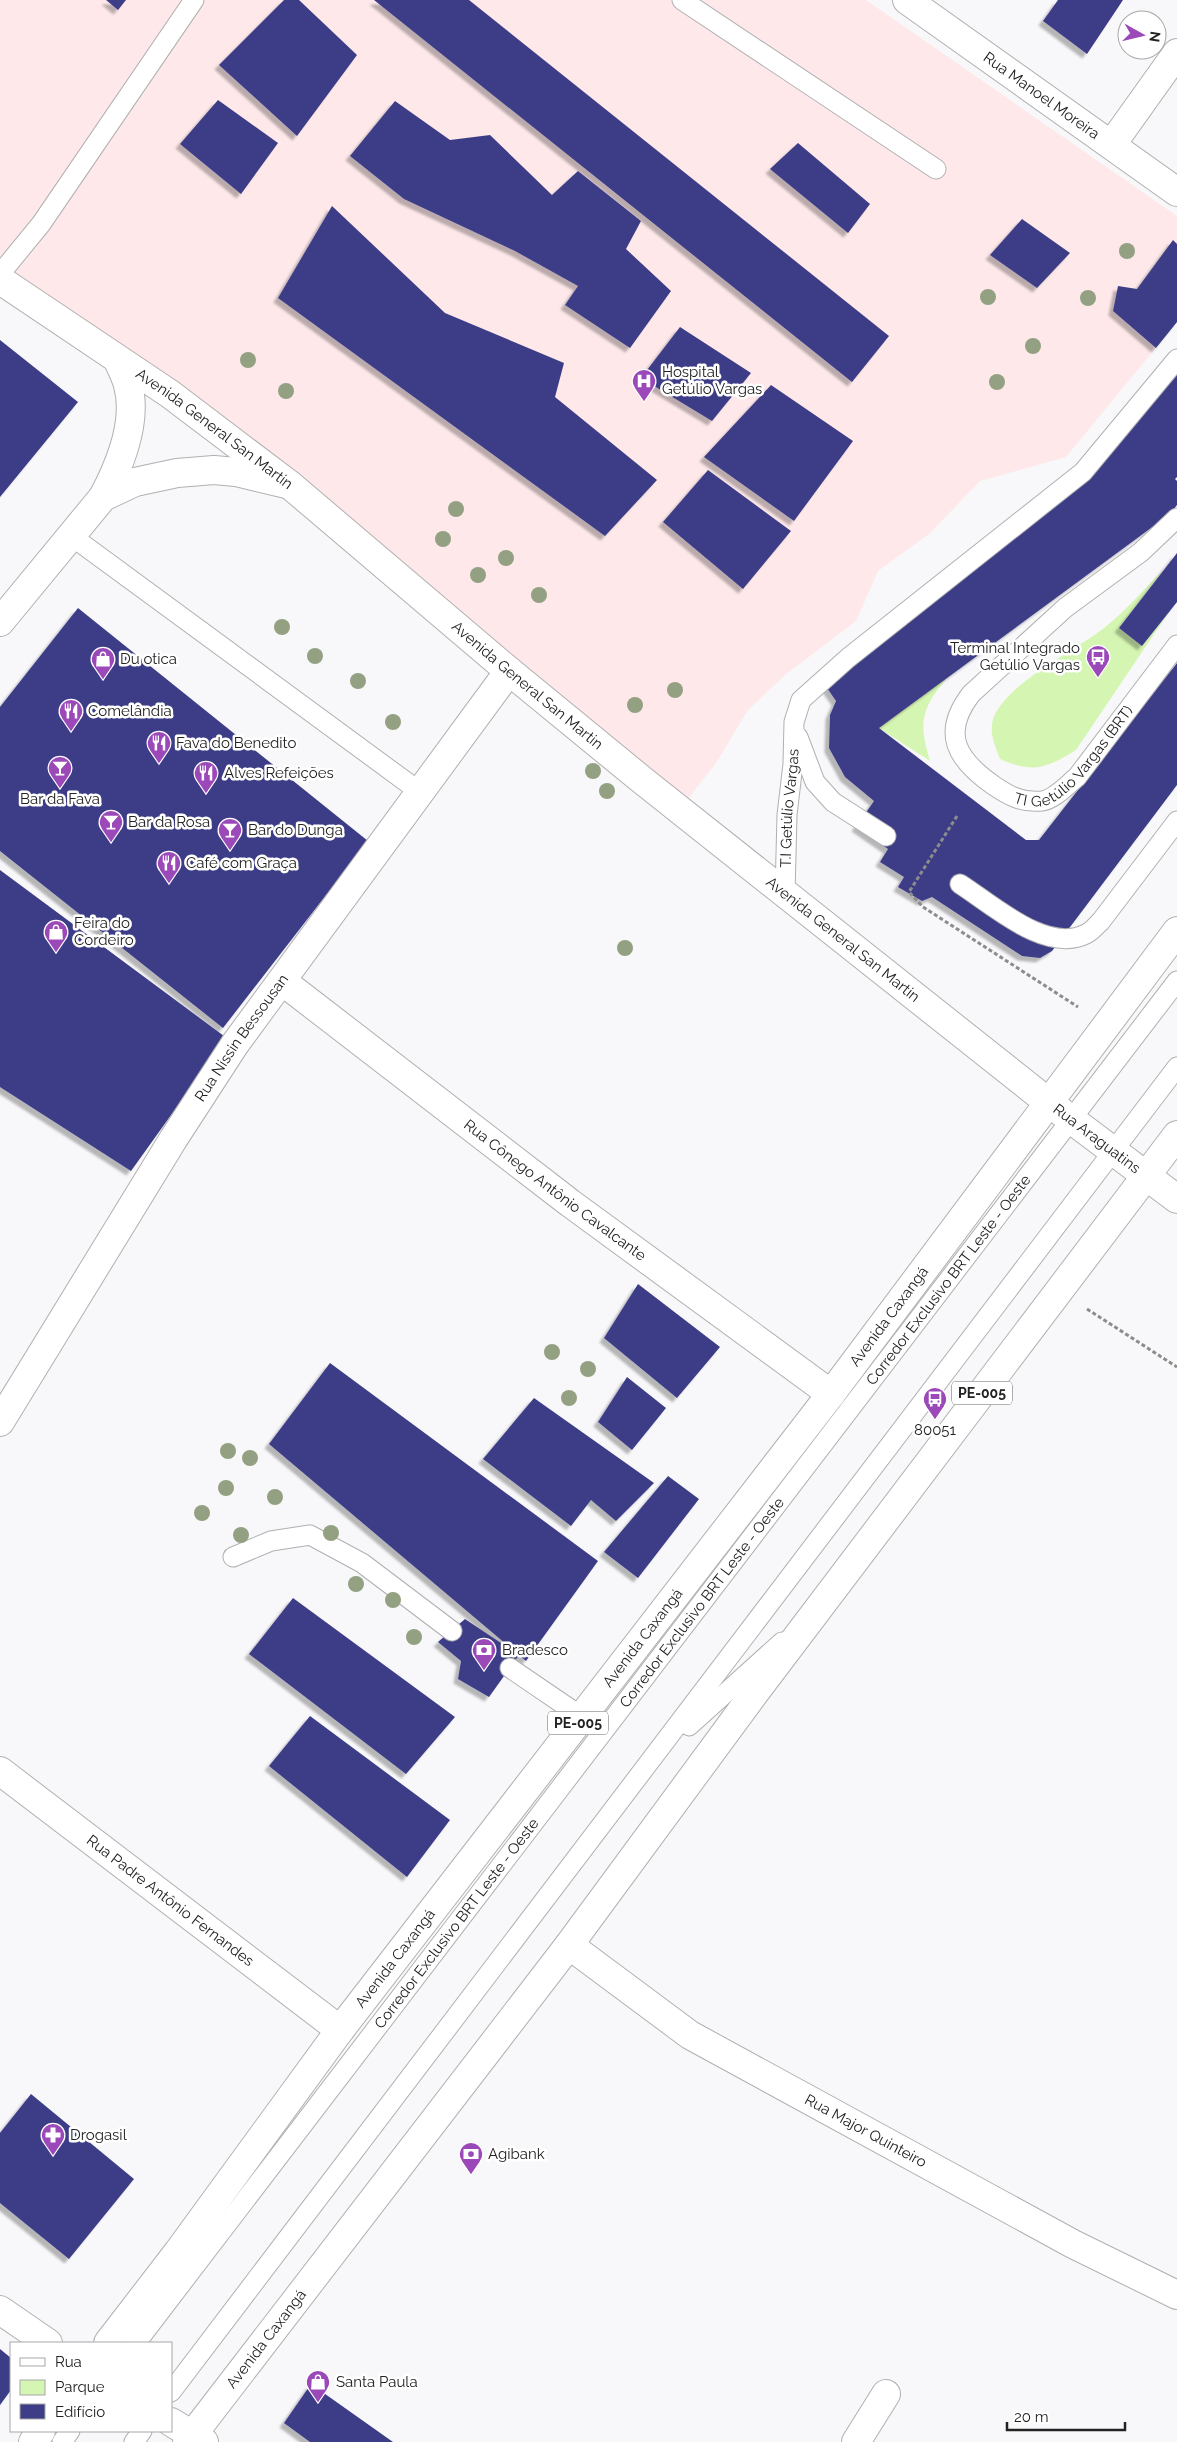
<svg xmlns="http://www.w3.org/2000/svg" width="1177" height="2442" font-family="Raleway,sans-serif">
<defs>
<filter id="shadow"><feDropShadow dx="-4.5" dy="4.5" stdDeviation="1" flood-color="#0004"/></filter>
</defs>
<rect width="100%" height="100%" fill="#f8f8fa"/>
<path fill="#fee8e9" d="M0,0H866L1177,216V322L1066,457L980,481L929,534L878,571L856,621L785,675L748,710L716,763L687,800L0,265Z"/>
<path fill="#d5f6b2" d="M1164,569L1119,628L1142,646L1171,609L1076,750C1047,768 1033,774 1000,759C995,746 989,733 993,719C1005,684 1075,651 1104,628C1126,611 1145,588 1164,569Z
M951,673C923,707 917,718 930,761L879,728Z"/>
<path fill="#3d3e87" filter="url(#shadow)" d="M106,0H126L118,10Z
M284,0H299L357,55L297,136L219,65Z
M374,0H469L889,336L852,382Z
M1058,0H1123L1087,54L1043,21Z
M218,100L278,143L241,194L180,144Z
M395,101L450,140L490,135L552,195L578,171L641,221L626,249L671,291L630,348L565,305L578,286L515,251L404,199L350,156Z
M798,143L870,204L848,233L770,169Z
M332,206L445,313L564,363L555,397L657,480L605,536L278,298Z
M1022,219L1070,253L1037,288L990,255Z
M1173,240L1177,244V322L1156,348L1113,311L1118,286L1137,289Z
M680,327L751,373L712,421L641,378Z
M0,340L78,402L0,497Z
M1177,362V477L1175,479L1177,481V505L1170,514L879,728L1026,840H1039L1177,663V785L1052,951L1040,958L1022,956L932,897L922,901L898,887L904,877L880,862L888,849L856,827L874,801L845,777L829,748L830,715L836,701L825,685L1092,470Z
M771,385L853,441L794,521L704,457Z
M708,470L791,531L743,589L663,522Z
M1177,553V602L1142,646L1119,628Z
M78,608L368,841L223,1028L0,851V707Z
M0,870L224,1036L204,1069L131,1171L0,1087Z
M638,1284L720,1347L677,1398L604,1338Z
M330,1363L598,1561L526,1661L519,1655L489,1697L458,1679L461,1661L438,1642L465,1619L519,1655L269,1444Z
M627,1377L666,1408L632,1450L598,1422Z
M534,1398L654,1483L616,1521L591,1500L571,1526L483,1459Z
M668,1476L699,1499L638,1578L604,1552Z
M293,1598L455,1717L406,1774L249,1654Z
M310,1716L450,1820L407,1877L269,1766Z
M31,2094L134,2179L69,2259L0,2203V2133Z
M0,2349L11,2358V2390L0,2405Z
M311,2384L393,2442H310L284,2423Z"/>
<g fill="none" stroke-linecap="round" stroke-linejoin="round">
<g stroke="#b0b0b2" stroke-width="21">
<g id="lane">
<path d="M682,0L936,169"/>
<path d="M0,274L41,224L194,0"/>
<path id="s1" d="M1177,518L1141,552L1065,608L971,694C941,733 956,759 993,785C1009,796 1022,803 1042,801C1055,799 1067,785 1077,777L1177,645"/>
<path d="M70,535L420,792"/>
<path d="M798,737L815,782L833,802L886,836"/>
<path d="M960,884C993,905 1046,954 1086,934C1092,931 1097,925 1101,921L1177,821"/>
<path id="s2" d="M785,894L787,815L793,764L794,722L801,700L848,658L1083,472L1177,359"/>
<path d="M233,1557L271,1541L310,1535L362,1563L452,1631"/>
<path d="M510,1668L582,1717"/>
<path d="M689,1726L782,1642"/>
<path id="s3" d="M136,2343L1177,981"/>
<path d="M171,2392L1177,1067"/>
<path d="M62,2442L70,2431"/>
<path d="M134,2442L142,2431"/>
</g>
</g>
<g stroke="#b0b0b2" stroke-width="30">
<g id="street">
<path id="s4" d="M907,0L1177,192"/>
<path d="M1112,144L1177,53"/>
<path id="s5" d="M282,981L570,1203L831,1394"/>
<path id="s6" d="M0,1422L174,1138L235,1044L509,671"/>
<path id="s7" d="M0,1771L340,2030"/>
<path id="s8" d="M569,1945L690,2035L1073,2244L1177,2295"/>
<path d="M856,2442L886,2394"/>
</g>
</g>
<g stroke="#b0b0b2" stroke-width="30">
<g id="secondary">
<path d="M103,497C120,465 138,422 128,385C126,377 121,368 118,360"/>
<path d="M0,622L103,497L135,482L177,473L214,470L236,472L290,485"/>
<path id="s9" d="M1048,1102L1177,1199"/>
<path d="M0,2310L48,2343"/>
<path d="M171,2422L204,2442"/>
</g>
</g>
<g stroke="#b0b0b2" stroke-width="30">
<g id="primary">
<path id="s10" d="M0,280L170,394L290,485L509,671L642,780L1048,1102"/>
<path id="s11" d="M108,2343L178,2252L340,2030L831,1394L1177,931"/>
<path d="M33,2442L41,2431"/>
<path id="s12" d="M187,2442L569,1945L756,1691L1177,1135"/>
</g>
</g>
<path stroke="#8c8c8d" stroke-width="3" stroke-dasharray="4 2.5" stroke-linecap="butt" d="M957,816L909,892L923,907L1078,1007
M1087,1309L1177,1367"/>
<use href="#lane" stroke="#fff" stroke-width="19"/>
<use href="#street" stroke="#fff" stroke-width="28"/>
<use href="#secondary" stroke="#fff" stroke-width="28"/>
<use href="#primary" stroke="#fff" stroke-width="28"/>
</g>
<g fill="#93a081">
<circle cx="1127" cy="251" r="8"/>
<circle cx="988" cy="297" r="8"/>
<circle cx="1088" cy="298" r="8"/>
<circle cx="1033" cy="346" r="8"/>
<circle cx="248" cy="360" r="8"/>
<circle cx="997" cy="382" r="8"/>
<circle cx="286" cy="391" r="8"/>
<circle cx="456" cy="509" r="8"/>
<circle cx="443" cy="539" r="8"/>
<circle cx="506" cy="558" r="8"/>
<circle cx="478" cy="575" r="8"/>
<circle cx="539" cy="595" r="8"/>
<circle cx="282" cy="627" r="8"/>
<circle cx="315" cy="656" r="8"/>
<circle cx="358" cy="681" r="8"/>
<circle cx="675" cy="690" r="8"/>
<circle cx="635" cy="705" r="8"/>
<circle cx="393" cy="722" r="8"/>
<circle cx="593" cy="771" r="8"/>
<circle cx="607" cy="791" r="8"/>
<circle cx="625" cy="948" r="8"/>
<circle cx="552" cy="1352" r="8"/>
<circle cx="588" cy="1369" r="8"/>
<circle cx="569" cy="1398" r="8"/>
<circle cx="228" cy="1451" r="8"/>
<circle cx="250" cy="1458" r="8"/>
<circle cx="226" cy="1488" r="8"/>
<circle cx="275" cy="1497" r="8"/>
<circle cx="202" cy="1513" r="8"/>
<circle cx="331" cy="1533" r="8"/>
<circle cx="241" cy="1535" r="8"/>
<circle cx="356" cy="1584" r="8"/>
<circle cx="393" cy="1600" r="8"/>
<circle cx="414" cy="1637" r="8"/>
</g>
<defs>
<g id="hospital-pin" transform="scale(1.25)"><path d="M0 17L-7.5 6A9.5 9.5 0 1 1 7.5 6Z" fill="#9b49b8" stroke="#fff"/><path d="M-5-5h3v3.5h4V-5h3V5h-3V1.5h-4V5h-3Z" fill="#fff"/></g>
<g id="bus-pin" transform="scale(1.25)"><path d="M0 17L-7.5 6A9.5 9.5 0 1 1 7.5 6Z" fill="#9b49b8" stroke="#fff"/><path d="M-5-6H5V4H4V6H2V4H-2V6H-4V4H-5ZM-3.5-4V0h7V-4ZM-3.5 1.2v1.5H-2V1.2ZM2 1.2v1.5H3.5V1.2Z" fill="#fff"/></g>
<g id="shop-pin" transform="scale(1.25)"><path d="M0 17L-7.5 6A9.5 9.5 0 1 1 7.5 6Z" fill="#9b49b8" stroke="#fff"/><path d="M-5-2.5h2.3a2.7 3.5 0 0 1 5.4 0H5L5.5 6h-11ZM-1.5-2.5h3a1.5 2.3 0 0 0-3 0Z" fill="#fff"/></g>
<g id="restaurant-pin" transform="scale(1.25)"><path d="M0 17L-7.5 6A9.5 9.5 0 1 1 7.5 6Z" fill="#9b49b8" stroke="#fff"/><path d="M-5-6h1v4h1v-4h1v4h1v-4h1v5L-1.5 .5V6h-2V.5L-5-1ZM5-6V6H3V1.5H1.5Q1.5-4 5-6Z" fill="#fff"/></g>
<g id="bar-pin" transform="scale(1.25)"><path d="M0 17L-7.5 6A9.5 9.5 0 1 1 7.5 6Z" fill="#9b49b8" stroke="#fff"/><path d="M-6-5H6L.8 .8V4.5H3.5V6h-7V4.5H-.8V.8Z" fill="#fff"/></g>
<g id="bank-pin" transform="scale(1.25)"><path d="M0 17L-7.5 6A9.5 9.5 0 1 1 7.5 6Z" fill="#9b49b8" stroke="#fff"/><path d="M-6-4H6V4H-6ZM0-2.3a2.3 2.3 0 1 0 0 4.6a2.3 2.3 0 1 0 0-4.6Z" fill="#fff"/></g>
<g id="pharmacy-pin" transform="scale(1.25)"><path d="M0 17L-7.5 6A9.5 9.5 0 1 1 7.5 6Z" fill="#9b49b8" stroke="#fff"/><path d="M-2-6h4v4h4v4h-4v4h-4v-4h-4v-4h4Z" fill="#fff"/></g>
</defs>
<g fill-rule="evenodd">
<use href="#hospital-pin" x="644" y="381"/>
<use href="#bus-pin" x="1098" y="657"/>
<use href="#shop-pin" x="103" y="659"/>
<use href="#restaurant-pin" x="71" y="711"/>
<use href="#restaurant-pin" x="159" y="743"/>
<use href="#bar-pin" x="60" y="768"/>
<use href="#restaurant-pin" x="206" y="773"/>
<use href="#bar-pin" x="111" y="822"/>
<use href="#bar-pin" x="230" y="830"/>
<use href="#restaurant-pin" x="169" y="863"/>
<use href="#shop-pin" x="56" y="932"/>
<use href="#bus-pin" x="935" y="1399"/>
<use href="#bank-pin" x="484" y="1650"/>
<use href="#pharmacy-pin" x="53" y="2135"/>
<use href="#bank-pin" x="471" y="2154"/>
<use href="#shop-pin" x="318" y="2382"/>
</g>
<g text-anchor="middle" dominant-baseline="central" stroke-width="5" stroke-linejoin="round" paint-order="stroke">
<g fill="#fff" stroke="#646465" stroke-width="1">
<rect x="952" y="1381.5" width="60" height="23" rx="4"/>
<rect x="548" y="1711.5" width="60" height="23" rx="4"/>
</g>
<g font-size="14" font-weight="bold" fill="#222223">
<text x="982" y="1393">PE-005</text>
<text x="578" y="1723">PE-005</text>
</g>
<g font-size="15" fill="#222223" stroke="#fff">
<text stroke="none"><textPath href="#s4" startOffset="165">Rua Manoel Moreira</textPath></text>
<text stroke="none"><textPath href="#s10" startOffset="261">Avenida General San Martin</textPath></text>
<text stroke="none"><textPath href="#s10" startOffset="666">Avenida General San Martin</textPath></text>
<text stroke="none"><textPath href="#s1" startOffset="485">TI Getúlio Vargas (BRT)</textPath></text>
<text stroke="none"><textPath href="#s2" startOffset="86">T.I Getúlio Vargas</textPath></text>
<text stroke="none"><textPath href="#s10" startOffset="1071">Avenida General San Martin</textPath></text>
<text stroke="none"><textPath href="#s6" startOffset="454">Rua Nissin Bessousan</textPath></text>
<text stroke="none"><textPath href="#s9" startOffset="61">Rua Araguatins</textPath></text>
<text stroke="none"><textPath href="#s5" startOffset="344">Rua Cônego Antônio Cavalcante</textPath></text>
<text stroke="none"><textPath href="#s3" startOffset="1338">Corredor Exclusivo BRT Leste - Oeste</textPath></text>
<text stroke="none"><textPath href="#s11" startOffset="1290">Avenida Caxangá</textPath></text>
<text stroke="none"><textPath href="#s3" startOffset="932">Corredor Exclusivo BRT Leste - Oeste</textPath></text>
<text stroke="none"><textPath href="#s11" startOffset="885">Avenida Caxangá</textPath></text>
<text stroke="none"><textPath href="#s7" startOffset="214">Rua Padre Antônio Fernandes</textPath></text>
<text stroke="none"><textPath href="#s3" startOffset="528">Corredor Exclusivo BRT Leste - Oeste</textPath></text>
<text stroke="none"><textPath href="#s11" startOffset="480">Avenida Caxangá</textPath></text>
<text stroke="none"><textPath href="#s8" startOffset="351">Rua Major Quinteiro</textPath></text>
<text stroke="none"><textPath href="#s12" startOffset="130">Avenida Caxangá</textPath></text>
</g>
<g font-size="15" fill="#222223" stroke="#fff" text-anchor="start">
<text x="662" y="372">Hospital<tspan x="662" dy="17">Getúlio Vargas</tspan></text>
<text x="1080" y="648" text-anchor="end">Terminal Integrado<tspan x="1080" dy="17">Getúlio Vargas</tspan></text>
<text x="120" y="659">Du otica</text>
<text x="88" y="711">Comelândia</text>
<text x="176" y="743">Fava do Benedito</text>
<text x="224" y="773">Alves Refeições</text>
<text x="60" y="799" text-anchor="middle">Bar da Fava</text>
<text x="128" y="822">Bar da Rosa</text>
<text x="248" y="830">Bar do Dunga</text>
<text x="186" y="863">Café com Graça</text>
<text x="74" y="923">Feira do<tspan x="74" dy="17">Cordeiro</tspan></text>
<text x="935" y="1430" text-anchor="middle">80051</text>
<text x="502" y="1650">Bradesco</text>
<text x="70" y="2135">Drogasil</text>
<text x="488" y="2154">Agibank</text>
<text x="336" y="2382">Santa Paula</text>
</g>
</g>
<rect x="10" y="2342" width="162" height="90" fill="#ffffff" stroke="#a7a7a7"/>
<rect x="20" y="2358" width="25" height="8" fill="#ffffff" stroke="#a7a7a7"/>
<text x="55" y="2367" font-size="15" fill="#222223">Rua</text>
<rect x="20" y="2380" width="25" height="15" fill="#d5f6b2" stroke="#a7a7a7"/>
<text x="55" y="2392" font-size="15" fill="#222223">Parque</text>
<rect x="20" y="2404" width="25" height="15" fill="#3d3e87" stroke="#a7a7a7"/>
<text x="55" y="2417" font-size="15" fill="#222223">Edifício</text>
<g transform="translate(1142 35) rotate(98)"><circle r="24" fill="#ffffff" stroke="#a7a7a7"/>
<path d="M0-4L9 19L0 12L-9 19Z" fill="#9b49b8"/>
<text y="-8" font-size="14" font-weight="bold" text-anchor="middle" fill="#222223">N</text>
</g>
<path d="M1007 2422v8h118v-8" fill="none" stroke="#222223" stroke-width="2.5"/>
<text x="1014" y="2422" font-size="15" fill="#222223" stroke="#ffffff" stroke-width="4" paint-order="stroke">20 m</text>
</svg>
